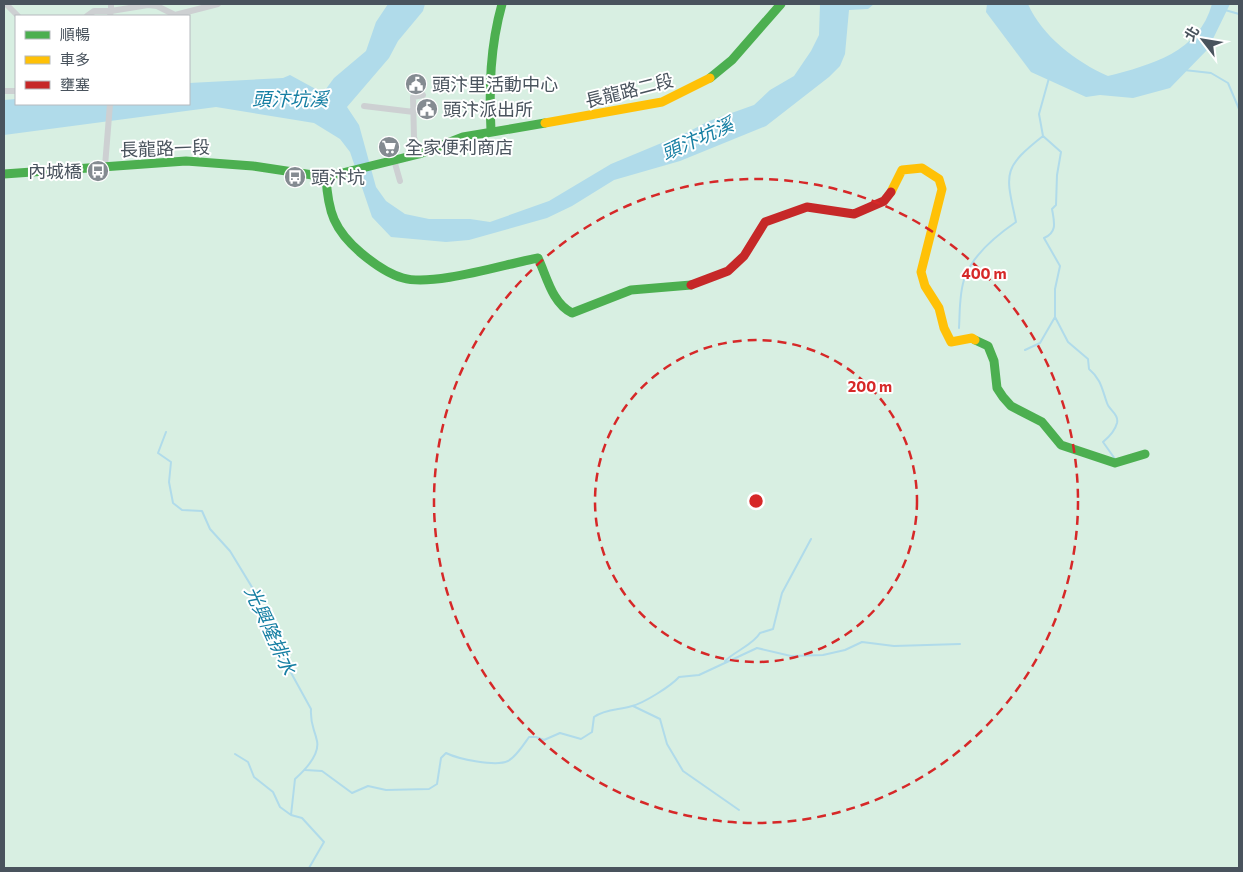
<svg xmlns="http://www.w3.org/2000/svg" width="1243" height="872" font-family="Commissioner,'Noto Sans TC',sans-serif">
<rect width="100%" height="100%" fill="#f2f2f2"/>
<path fill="#d8efe2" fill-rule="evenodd" d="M4,4H1239V868H4ZM16,16H189V104H16Z"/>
<path fill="#b0dbea" d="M388,4H425L423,11L398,41L389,58L347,107L359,125L376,187L386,201L405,214L429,219H470L490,222L549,201L611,164L688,132L709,121L754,105L770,90L794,76L811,51L819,35L820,4H874L868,9L849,10L845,54L840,66L829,77L766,126L680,161L614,180L572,206L547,218L469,240L446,242L391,237L372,217L350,152L340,139L314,123L216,107L4,135V100L16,99V104H189V83L283,78L290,75L323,93L334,78L366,51L376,22Z
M987,4H1028C1042,36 1076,62 1108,76C1151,65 1199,52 1212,4H1230L1208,49L1170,88L1133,98L1100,95L1086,97L1031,72L986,12Z"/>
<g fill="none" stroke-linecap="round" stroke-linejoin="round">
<path stroke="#b0dbea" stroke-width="2" d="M1225,10L1239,14
M1184,70L1211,73L1228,83L1239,109
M1049,78L1039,114L1043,136L1061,152L1057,175L1056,205L1052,209C1054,221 1058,232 1044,238L1060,266L1055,289V317L1068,342L1088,359L1089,369C1101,379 1102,389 1107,403C1109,410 1119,414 1117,423C1115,431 1109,437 1103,442L1115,459
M1239,127V128
M959,328C960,312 959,292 965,277C973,255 997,235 1016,222C1006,174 1001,169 1043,136
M1025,350L1040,343L1055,317
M166,432L158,453L171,462L169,482L173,503L182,510L202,511L210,529L230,551L258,597L268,631L311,709C310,725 314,727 317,741C320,755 305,770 295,779L291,815L302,818L324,842L309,868
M725,661C735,651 753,645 760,633L773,629L782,593L811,539
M633,706L660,719L667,744L683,771L739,810
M235,754L248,762L254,777L273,792L280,807L291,815
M305,770L322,771L352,793L368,786L386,790L429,789L437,784L441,758L446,753C458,759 496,767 508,761C516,757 524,744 529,737H536L544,740L560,733L581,739L592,732L594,717C605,709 620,710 632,706C644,703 671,686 679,677L699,675L757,648L791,656L823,655L845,650L862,642L894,646L960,644"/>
<path stroke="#cdd0d2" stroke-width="6" d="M6,4L18,16
M87,16L94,11H111V4
M110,16L111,11L148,5L157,6L175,15L218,4
M4,91H16
M364,106L414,112
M419,154L414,137L413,97L423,95
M394,160L400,181
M105,166L110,104"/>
<path stroke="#4caf50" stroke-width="9" d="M710,78L732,60L781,4
M491,131C489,87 490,47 502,4
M4,174L186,161L253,166L326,177L419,154L463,137L545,123
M326,177C328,212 334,230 361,253C373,263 388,274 403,278C433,287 505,264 538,258C547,277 552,303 572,313L631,290L691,285
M975,340L988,346L994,361L997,388L1003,397L1011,406L1042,422L1061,445L1115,463L1145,454"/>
<path stroke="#ffc107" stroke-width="9" d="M545,123L662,102L710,78
M891,192L902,170L922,168L939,179L942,189L921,272L925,286L939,308L944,328L951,342L972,338L975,340"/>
<path stroke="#c62828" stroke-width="9" d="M691,285L728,271L744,256L765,222L807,207L854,214L884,201L891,192"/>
</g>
<g fill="none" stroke="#d62828" stroke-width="2.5" stroke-dasharray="9 6">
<circle cx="756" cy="501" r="161"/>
<circle cx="756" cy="501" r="322"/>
</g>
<defs>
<g id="civic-disc" transform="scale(1.125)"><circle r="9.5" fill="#848b91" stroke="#fff"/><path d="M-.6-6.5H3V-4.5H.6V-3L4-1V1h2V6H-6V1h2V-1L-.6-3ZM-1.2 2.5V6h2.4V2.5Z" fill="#fff"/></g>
<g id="supermarket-disc" transform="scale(1.125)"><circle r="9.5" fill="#848b91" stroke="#fff"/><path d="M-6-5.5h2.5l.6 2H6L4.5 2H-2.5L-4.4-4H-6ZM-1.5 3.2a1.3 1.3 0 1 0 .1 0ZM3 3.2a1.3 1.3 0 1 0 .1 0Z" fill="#fff"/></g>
<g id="bus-disc" transform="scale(1.125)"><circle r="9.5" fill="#848b91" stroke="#fff"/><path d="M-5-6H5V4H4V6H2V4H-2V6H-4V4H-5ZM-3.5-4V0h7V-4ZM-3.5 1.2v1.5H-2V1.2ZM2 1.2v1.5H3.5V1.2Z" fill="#fff"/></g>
</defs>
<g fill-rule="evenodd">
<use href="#civic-disc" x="416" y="84"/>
<use href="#civic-disc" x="427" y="109"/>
<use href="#supermarket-disc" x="389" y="147"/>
<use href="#bus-disc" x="98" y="171"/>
<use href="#bus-disc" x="295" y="177"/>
</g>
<g text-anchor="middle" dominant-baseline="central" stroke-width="4" stroke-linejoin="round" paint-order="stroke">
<g font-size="18" fill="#49535d" stroke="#fff" text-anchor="start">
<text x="432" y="84">頭汴里活動中心</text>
<text x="443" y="109">頭汴派出所</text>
<text x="405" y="147">全家便利商店</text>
<text x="82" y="171" text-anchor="end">內城橋</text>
<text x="311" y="177">頭汴坑</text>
</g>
<g font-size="18" fill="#49535d" stroke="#fff">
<text transform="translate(629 90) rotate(-14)">長龍路二段</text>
<text transform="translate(165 148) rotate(-2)">長龍路一段</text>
</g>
<g font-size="19" font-style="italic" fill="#167fa3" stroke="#fff">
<text x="290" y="98">頭汴坑溪</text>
<text transform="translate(697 138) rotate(-24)">頭汴坑溪</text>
<text transform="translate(271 630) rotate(65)">光興隆排水</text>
</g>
</g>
<circle cx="756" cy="501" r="8" fill="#d62828" stroke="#fff" stroke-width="2.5"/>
<g font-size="15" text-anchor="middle" font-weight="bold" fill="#d62828" stroke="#fff" stroke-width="4" stroke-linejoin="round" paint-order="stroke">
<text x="984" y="279">400 m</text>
<text x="870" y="392">200 m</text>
</g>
<rect width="1243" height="872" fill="none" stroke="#49535d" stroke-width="10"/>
<rect x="15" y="15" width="175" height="90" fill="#ffffff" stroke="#b6babe"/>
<rect x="25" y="31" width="25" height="8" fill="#4caf50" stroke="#b6babe"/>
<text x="60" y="40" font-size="15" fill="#49535d">順暢</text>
<rect x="25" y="56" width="25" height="8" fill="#ffc107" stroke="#b6babe"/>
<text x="60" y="65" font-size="15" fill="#49535d">車多</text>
<rect x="25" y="81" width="25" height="8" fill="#c62828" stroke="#b6babe"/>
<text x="60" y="90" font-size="15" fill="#49535d">壅塞</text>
<g transform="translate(1203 40) rotate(301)" stroke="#ffffff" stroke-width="4" paint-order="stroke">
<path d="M0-4L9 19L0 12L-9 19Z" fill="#49535d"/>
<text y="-8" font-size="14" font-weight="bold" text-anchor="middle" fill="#49535d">北</text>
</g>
</svg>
